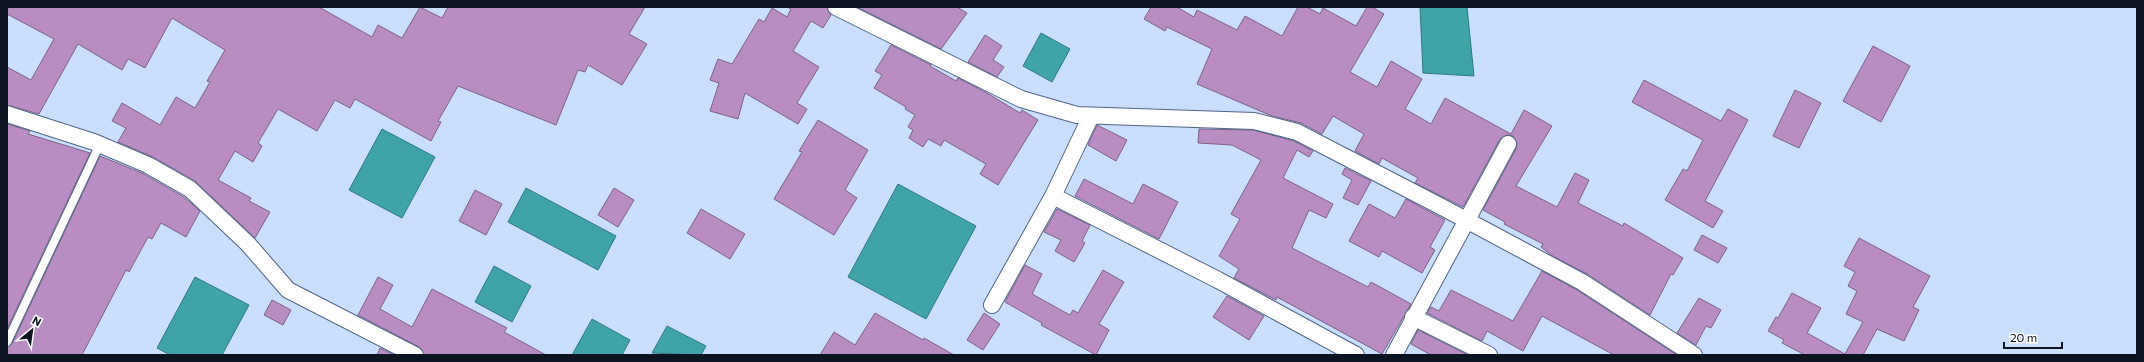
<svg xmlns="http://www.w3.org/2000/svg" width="2144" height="362" font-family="Commissioner,sans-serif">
<rect width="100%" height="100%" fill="#cadeff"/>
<path fill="#3fa4aa" stroke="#307981" d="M1420,7H1467L1474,76L1423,73Z
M1041,33L1070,49L1052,82L1023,66Z
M382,129L435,157L402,218L349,190Z
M898,184L976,226L926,319L848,277Z
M526,188L616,236L598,270L508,222Z
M494,266L531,286L512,322L475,302Z
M195,277L249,305L222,355H170L157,348Z
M592,319L630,340L622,355H572Z
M667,326L706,346L701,355L652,353Z"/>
<path fill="#b98cc3" stroke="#7e6284" d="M7,7H319L372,37L378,25L402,38L420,7L442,18L448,7H645L629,34L647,44L622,85L588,65L585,72L578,70L556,125L458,86L438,121L441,122L431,141L355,99L350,108L335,100L317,131L278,109L258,143L262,146L253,162L235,151L218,180L251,198L249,201L270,212L255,238L195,181L153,157L118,142L126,128L112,121L122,103L160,125L176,97L195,108L210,82L207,81L225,50L172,18L145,68L128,59L122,70L78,44L39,114L7,105V67L31,80L54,39L7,14Z
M787,7H827L831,15L823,28L811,21L793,51L819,67L797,103L807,109L798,124L745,93L738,119L710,111L719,83L710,80L718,59L732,64L759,19L764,22L772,8L787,17L791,9Z
M857,7H957L967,13L941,49Z
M1151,7H1177L1194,17L1197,10L1237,30L1245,16L1282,36L1298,7H1307L1320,14L1323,8L1356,26L1367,7H1372L1384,14L1350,72L1377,87L1391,61L1422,79L1405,109L1431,124L1445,98L1511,134L1524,110L1552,126L1516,186L1557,207L1575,173L1589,180L1578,203L1623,226L1624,223L1683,258L1673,275L1671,274L1650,315L1587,274L1551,255L1541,247L1543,244L1504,224L1505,222L1483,210L1516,149L1517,143L1513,136L1507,135L1500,139L1463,207L1415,183L1418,178L1382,158L1379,164L1355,151L1364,134L1333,116L1322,134L1301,123L1272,116L1197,84L1212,49L1167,27L1165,31L1144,19Z
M985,35L1002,46L993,60L1004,67L997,77L968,62Z
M891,45L931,65L930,66L956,81L958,78L987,93L1020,113L1022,110L1038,120L998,185L980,174L986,164L944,140L941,146L928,139L923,147L909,138L913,130L908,127L915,115L905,109L906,107L874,88L882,75L875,71Z
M1873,46L1910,66L1881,122L1843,101Z
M1644,80L1721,121L1728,109L1748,120L1705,201L1723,211L1713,228L1665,200L1683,169L1687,171L1703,140L1632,102Z
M1795,90L1821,103L1799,148L1773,136Z
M818,120L868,150L845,190L857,198L834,235L774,199L802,152L799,151Z
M7,124L30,131L28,134L90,153L7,329Z
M1097,125L1127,140L1116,161L1088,145Z
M1199,129L1253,130L1294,141L1313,151L1309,157L1297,150L1283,178L1333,204L1326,218L1309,210L1292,248L1368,287L1371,282L1411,304L1382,354L1277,297L1276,300L1234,278L1239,269L1219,256L1240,219L1231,214L1261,160L1232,145L1198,143Z
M100,156L144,174L184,197L200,211L186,237L161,223L152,239L148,237L129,272L126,270L82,355H7V347L12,344Z
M1345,168L1371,181L1358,205L1343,198L1352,180L1342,174Z
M1084,179L1133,204L1143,184L1178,202L1159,239L1075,196Z
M614,188L634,200L618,227L598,215Z
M475,190L502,204L486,235L459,221Z
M1406,199L1445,220L1430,247L1435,250L1422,273L1382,251L1379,257L1349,241L1369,204L1395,218Z
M701,209L745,234L730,259L687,233Z
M1057,209L1090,225L1082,241L1085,243L1074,262L1055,251L1061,240L1044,232Z
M1702,235L1727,248L1718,263L1694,250Z
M1859,238L1930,276L1913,307L1919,310L1904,341L1877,329L1863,355H1805L1782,343L1784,340L1768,331L1776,317L1778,318L1792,293L1821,308L1807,333L1845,354L1863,322L1846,314L1857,291L1848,286L1855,272L1844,266Z
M1025,265L1042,274L1032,294L1070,315L1073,310L1078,313L1103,270L1124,282L1099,324L1109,330L1096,355L1041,325L1042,323L1005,302Z
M1542,271L1577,290L1677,355H1614L1542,316L1523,351L1487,331L1482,341L1427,313L1431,307L1439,311L1451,290L1513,321Z
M378,277L393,285L380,309L412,327L432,289L507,328L504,332L546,355H424L419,347L358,315Z
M1227,296L1264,316L1249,340L1213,317Z
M1699,298L1721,310L1711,328L1706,326L1696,345L1677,333Z
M272,300L291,310L283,325L264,315Z
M875,313L923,340L924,338L954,355H820L834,332L855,345Z
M984,313L1000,324L983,350L967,340Z
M1418,330L1468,355H1431L1411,344Z
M380,348L394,355H377Z"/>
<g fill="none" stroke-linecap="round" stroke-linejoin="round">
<g stroke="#4f6487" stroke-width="10">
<path id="lane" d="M7,342L100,144"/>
</g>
<g stroke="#4f6487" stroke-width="18">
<path id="street" d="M836,7L1021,99L1077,115L1254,121L1297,132L1440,206L1582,282L1694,355
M7,114L94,142L148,165L190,189L248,244L288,290L415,355
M1053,196L1218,280L1356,355
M992,305L1053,196L1091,116
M1413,317L1489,355
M1394,355L1508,144"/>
</g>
<use href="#lane" stroke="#fff" stroke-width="8"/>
<use href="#street" stroke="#fff" stroke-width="16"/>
</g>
<rect width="2144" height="362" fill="none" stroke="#0c1422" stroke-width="16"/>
<g transform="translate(32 330) rotate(29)" stroke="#fefefe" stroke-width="3" paint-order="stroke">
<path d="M0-3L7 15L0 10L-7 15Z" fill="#0c1422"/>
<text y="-6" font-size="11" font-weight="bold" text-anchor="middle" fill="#0c1422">N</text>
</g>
<path d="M2004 342v6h58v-6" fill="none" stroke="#0c1422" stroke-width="2"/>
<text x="2010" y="342" font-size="12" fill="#0c1422" stroke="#fefefe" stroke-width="3" paint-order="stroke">20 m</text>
</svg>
